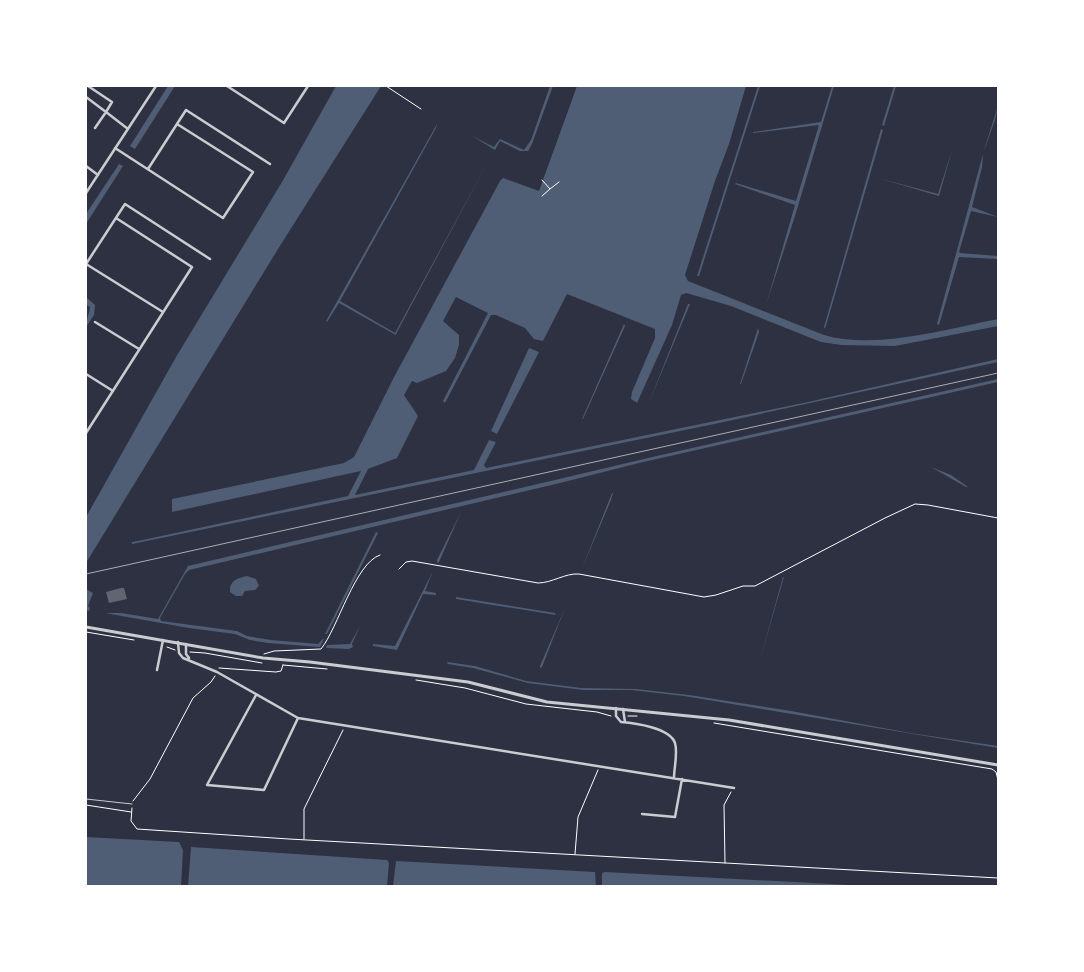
<svg xmlns="http://www.w3.org/2000/svg" width="1084" height="972" font-family="'Titillium Web',sans-serif">
<rect width="100%" height="100%" fill="#2d3142"/>
<path fill="#4f5d75" d="M168,86H175L135,149L130,146Z
M336,86H381L278,249L86,563V517L176,357L282,182Z
M550,86H553L532,144L528,151H520L500,141L495,150L472,136L494,147L500,139L524,150L531,140Z
M577,86H746L729,144L715,181L685,275L688,281L824,335C875,350 947,329 998,319V326L895,346L841,345L821,342L731,306L686,293L681,295L672,325L637,403L631,399L632,392L655,338V329L567,294L543,341L534,339L525,328L496,315H491L445,403L443,401L488,313L456,297L443,321L459,335V345L455,358L446,371L417,383L412,381L404,395L418,416L397,458L368,469L355,495L474,470L489,440L496,442L484,465L486,468L808,402L998,359V362L719,423L132,544V542L138,541L348,496L361,471L172,512V499L344,463L354,457L393,379L500,181L503,178L539,191Z
M758,86H760L699,276H697Z
M832,86H834L795,216L766,305L795,205L735,184L736,183L796,201L819,125L753,133V132L821,122Z
M894,86H896L884,126L882,125Z
M998,106L995,120L984,151L985,147Z
M437,124L436,128L340,301L395,333L490,158L397,332L396,335L394,334L339,303L327,322L326,321Z
M881,129L883,130L825,329L824,327Z
M953,147L939,196L878,178L938,194Z
M983,154L982,167L972,207L998,217L971,211L959,252L960,253L998,256V259L959,257L939,325L937,324Z
M119,164L123,166L86,224V214Z
M86,297L95,305L94,315L86,327C86,319 90,312 90,307L86,305Z
M688,304H690L648,405Z
M624,324L625,326L583,419H582Z
M758,328L759,332L741,384H740Z
M529,348L539,352L497,434L491,431Z
M998,379V382L639,463L560,483L189,570L185,574L160,618L161,621L237,631L247,636L271,640L318,644L323,639H324L320,647L268,643L250,640L235,634L189,628L105,613H121L158,619L188,566L661,455Z
M931,467L951,475L968,487H966Z
M612,493H613L611,500L581,571Z
M461,512L439,562L437,563V560Z
M376,532L378,533L327,634H325Z
M433,571L425,591L436,593V595L423,594L397,650L373,646V644L395,646Z
M247,576L256,579L259,586L255,590L245,591L242,596H236L230,592C229,581 237,578 247,576Z
M783,577H784L759,663Z
M86,589L93,593L88,606L90,608L89,611L86,610Z
M456,597L555,613L556,615L456,599Z
M565,608L542,667L540,668V666Z
M360,626L352,644L353,647L349,649L326,648L327,645L350,644Z
M447,662L475,666L526,681L581,688L636,689L689,695L791,711L910,733L998,746V748L684,696L631,690H583L528,683L473,668L448,664Z
M86,837L179,842L183,850L181,886H86Z
M191,847L387,860L389,863L387,886H188Z
M396,861L595,872L596,886H393Z
M605,872L868,886H602V873Z"/>
<path fill="#626471" d="M121,588H124L127,599L109,603L106,592Z"/>
<g fill="none" stroke-linecap="round" stroke-linejoin="round">
<path stroke="#fff" stroke-width="1" d="M386,86L421,109
M550,189L559,182
M542,196L550,189L542,180
M399,569L406,562L412,561L538,583C552,583 565,573 579,574L704,597L716,595L743,586H755L885,518L915,504L928,505L998,518
M86,632L134,640
M167,647L175,650
M190,652L205,653L262,663
M264,654L274,651L321,649C338,628 355,563 380,555
M283,665L327,669
M219,668L276,672L281,671L283,665
M416,680L465,688L526,704L597,712L611,716
M628,716H637
M714,723L992,769L996,772L998,780
M133,801L150,779L193,698L211,682L215,676
M86,805L131,812
M132,808L131,821L137,829L289,839L998,878
M304,839V809L343,730
M575,854L578,817L598,770
M725,863L724,805L731,792"/>
<path stroke="#caccd0" stroke-width="1" d="M86,799L132,804"/>
<path stroke="#caccd0" stroke-width="2.5" d="M227,86L284,123L308,86
M86,97L106,112L112,102L88,86
M95,128L106,112L128,129
M115,148L223,218L253,172L177,124
M86,166L98,175
M148,169L186,110L270,164
M86,193L156,86
M86,264L125,204L210,259
M86,264L163,312
M95,322L139,349
M86,374L113,391
M86,433L192,267L116,218
M178,642L179,653L183,658L217,672L298,718L734,788
M186,644V654L189,658
M157,670L163,640
M256,695L207,785L264,790L298,718
M616,708V716L621,722C635,723 670,728 675,743C678,753 674,768 674,778
M623,709L625,722
M642,814L675,817L682,779"/>
<path stroke="#caccd0" stroke-width="3" d="M86,627L263,658L310,662L468,682L547,702L729,720L998,765"/>
<path stroke="#abadb3" stroke-width="1" d="M86,574L998,373"/>
</g>
<rect width="1084" height="972" fill="none" stroke="#ffffff" stroke-width="174"/>
</svg>
